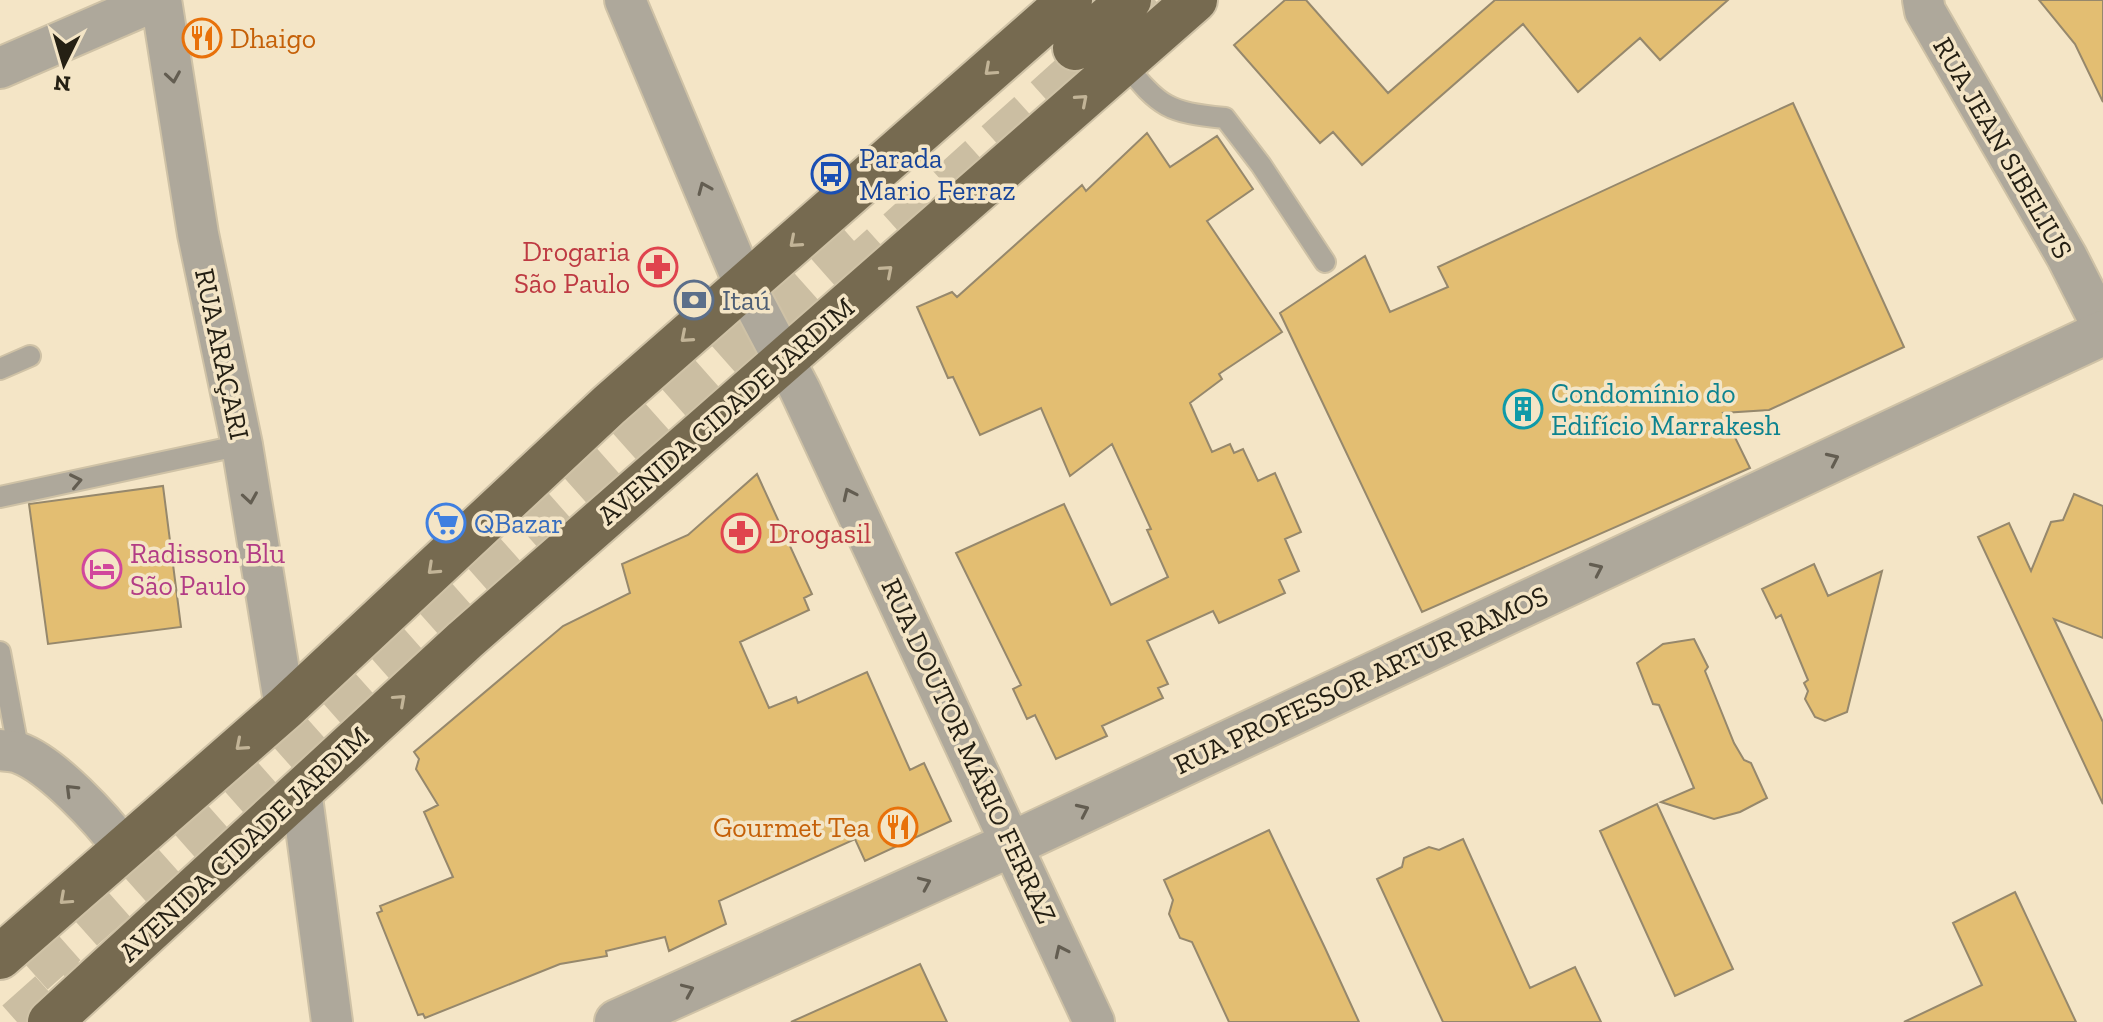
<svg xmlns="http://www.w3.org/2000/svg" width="2103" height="1022" font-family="'Zilla Slab',serif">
<rect width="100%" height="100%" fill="#f4e5c6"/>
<path fill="#e3be72" stroke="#96886c" stroke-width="2" d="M1285,0H1306L1388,93L1495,0H1728L1660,60L1640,38L1578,92L1523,24L1362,165L1333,132L1320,143L1234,45Z
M2039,0H2103V102L2075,44Z
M1793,103L1904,347L1769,410L1723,413L1750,468L1422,612L1280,313L1365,256L1390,312L1448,287L1438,267Z
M1147,133L1170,167L1217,136L1253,189L1207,221L1282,332L1219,374L1222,379L1190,403L1212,452L1230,444L1234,453L1243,449L1258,481L1275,473L1301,532L1285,539L1299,571L1279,580L1285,593L1219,623L1213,611L1147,641L1168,684L1158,688L1163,698L1102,726L1107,736L1056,759L1035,715L1027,719L1013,689L1021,685L956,553L1064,504L1111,605L1168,577L1147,530L1151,529L1112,444L1070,476L1041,408L980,435L953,377L948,378L917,307L952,292L957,297L1082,185L1086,191Z
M757,474L812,594L804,598L809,610L740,642L769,708L796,697L798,703L867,672L910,770L924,763L951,821L865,861L855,839L719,901L726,924L669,951L665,937L606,951L607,956L560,964L425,1018L423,1014L418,1015L377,913L382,911L380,906L453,877L424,812L438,805L416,769L419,759L414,752L563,626L630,593L622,564L688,535Z
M163,486L181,627L48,644L29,504Z
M2074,494L2103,506V638L2054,619L2103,722V804L1978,537L2009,523L2031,571L2051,522L2063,520Z
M1814,564L1828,596L1882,571L1847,712L1825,721L1815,717L1805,699L1808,691L1804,683L1808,680L1781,615L1776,618L1762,589Z
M1694,639L1708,667L1705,671L1734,743L1744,760L1751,763L1767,798L1740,812L1714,819L1661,802L1694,788L1659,705L1653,704L1637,663L1663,644Z
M1657,804L1733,969L1675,996L1600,831Z
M1269,830L1325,948L1359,1022H1229L1192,942L1180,938L1169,914L1173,900L1164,880Z
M1463,839L1530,988L1575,967L1601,1022H1443L1377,879L1402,867L1404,858L1429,847L1439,850Z
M2015,892L2076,1022H1904L1982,985L1953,923Z
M920,964L947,1022H791Z"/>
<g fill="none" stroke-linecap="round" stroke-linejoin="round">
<path stroke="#cbbea2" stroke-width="44" stroke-dasharray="44 22" stroke-linecap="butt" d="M849,275L1155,0
M33,973L864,235
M17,1022L81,965"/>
<g stroke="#cfc2a6" stroke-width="24">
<path id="service" d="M1124,63C1161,108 1167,112 1225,118L1261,165L1325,262
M0,369L30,356
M0,497L242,445
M0,652L19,753"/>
</g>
<g stroke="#cfc2a6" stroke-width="44">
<path id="minor" d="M161,0L198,234L242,445L285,708
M625,0L745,286L800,390L1094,1022
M1923,0L1925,11L2067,257L2103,328
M0,68L157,0
M0,750C6,751 14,751 19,753C52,765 102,819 123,848
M301,790L332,1022"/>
</g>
<g stroke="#cfc2a6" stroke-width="48">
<path id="tertiary" d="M617,1022L1012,844L2103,333"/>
</g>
<g stroke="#cfc2a6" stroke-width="48">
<path id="trunk" d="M1075,48L1129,0
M0,957L285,708L609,405L1070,0
M50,1022L465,640L1195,0"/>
</g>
<use href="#service" stroke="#aea89b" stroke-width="20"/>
<use href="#minor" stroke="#aea89b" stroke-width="40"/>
<use href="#tertiary" stroke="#aea89b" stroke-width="44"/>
<use href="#trunk" stroke="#766a50" stroke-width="44"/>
</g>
<defs><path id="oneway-chevron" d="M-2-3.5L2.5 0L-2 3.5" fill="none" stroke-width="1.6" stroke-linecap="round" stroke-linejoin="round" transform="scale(2)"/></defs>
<g stroke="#c2b497">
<use href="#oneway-chevron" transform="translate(990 70) rotate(138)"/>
<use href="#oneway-chevron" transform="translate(1082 100) rotate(-41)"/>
<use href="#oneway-chevron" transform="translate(795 242) rotate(139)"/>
<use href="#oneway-chevron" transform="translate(887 271) rotate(-41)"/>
<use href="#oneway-chevron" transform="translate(686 337) rotate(139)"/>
<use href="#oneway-chevron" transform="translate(433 569) rotate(137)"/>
<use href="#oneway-chevron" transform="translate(400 700) rotate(-42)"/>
<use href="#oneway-chevron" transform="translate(241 745) rotate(139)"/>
<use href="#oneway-chevron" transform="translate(65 899) rotate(138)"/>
</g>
<g stroke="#635d51">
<use href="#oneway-chevron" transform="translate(173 77) rotate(81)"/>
<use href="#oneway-chevron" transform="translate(704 188) rotate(-113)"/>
<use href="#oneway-chevron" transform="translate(1833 459) rotate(-25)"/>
<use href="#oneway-chevron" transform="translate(76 481) rotate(-12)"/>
<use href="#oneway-chevron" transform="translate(849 494) rotate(-115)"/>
<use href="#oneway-chevron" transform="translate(250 498) rotate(81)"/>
<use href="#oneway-chevron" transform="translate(1597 569) rotate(-25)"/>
<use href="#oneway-chevron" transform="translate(71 790) rotate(-135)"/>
<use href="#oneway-chevron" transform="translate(1083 810) rotate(-25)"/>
<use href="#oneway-chevron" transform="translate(925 883) rotate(-24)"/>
<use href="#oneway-chevron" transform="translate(1061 951) rotate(-115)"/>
<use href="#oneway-chevron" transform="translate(688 990) rotate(-24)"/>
</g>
<defs>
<g id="restaurant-ring" transform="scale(2)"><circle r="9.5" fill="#f4e5c6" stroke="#e8710a" stroke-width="1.5"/><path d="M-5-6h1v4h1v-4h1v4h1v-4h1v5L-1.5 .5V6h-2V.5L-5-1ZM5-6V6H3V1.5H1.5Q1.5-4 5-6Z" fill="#e8710a"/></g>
<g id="bus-ring" transform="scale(2)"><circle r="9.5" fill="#f4e5c6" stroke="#1a4fb4" stroke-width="1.5"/><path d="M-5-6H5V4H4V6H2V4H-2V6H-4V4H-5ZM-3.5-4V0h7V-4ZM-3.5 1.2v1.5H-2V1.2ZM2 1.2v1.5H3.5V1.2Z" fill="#1a4fb4"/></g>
<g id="pharmacy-ring" transform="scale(2)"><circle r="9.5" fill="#f4e5c6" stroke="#e0444e" stroke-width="1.5"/><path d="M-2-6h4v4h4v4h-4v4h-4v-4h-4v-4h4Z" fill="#e0444e"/></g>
<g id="bank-ring" transform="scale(2)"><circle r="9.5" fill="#f4e5c6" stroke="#5c6f8a" stroke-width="1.5"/><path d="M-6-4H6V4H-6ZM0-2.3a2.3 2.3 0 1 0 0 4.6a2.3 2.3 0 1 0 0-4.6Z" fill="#5c6f8a"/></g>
<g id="building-ring" transform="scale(2)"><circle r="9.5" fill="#f4e5c6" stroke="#0f9aa8" stroke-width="1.5"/><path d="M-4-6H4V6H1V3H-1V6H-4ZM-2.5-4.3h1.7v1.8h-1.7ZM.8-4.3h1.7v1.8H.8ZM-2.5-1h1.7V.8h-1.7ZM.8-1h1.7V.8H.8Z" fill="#0f9aa8"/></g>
<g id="supermarket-ring" transform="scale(2)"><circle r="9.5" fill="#f4e5c6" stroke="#3f7fe0" stroke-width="1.5"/><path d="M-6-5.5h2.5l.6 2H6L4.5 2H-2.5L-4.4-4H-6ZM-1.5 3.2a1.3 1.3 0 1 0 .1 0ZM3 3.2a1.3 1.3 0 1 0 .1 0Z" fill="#3f7fe0"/></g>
<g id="hotel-ring" transform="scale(2)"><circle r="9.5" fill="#f4e5c6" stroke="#d1479c" stroke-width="1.5"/><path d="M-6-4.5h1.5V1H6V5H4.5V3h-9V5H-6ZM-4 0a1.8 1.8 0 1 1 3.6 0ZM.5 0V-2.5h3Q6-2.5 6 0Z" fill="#d1479c"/></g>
</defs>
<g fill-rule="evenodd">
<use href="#restaurant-ring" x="202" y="38"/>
<use href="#bus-ring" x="831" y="174"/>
<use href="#pharmacy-ring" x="658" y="267"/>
<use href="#bank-ring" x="694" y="300"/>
<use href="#building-ring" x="1523" y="409"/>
<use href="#supermarket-ring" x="446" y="523"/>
<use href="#pharmacy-ring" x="741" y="533"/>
<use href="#hotel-ring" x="102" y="569"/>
<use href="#restaurant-ring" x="898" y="827"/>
</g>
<g text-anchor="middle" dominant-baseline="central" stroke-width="7" stroke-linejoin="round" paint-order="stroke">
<g font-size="28" fill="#c56008" stroke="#f4e5c6" text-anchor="start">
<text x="230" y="38">Dhaigo</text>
<text x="870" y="827" text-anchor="end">Gourmet Tea</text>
</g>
<g font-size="28" fill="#252014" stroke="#f4e5c6">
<text transform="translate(2003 148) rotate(60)">RUA JEAN SIBELIUS</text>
<text transform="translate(222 354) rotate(78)">RUA ARAÇARI</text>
<text transform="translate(726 411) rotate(-41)">AVENIDA CIDADE JARDIM</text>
<text transform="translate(1361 680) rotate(-25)">RUA PROFESSOR ARTUR RAMOS</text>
<text transform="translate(969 751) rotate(65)">RUA DOUTOR MÁRIO FERRAZ</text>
<text transform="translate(244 844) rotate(-43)">AVENIDA CIDADE JARDIM</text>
</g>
<g font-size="28" fill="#164399" stroke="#f4e5c6" text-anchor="start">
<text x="859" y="158">Parada<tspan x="859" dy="32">Mario Ferraz</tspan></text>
</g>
<g font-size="28" fill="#be3a42" stroke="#f4e5c6" text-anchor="end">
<text x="630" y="251">Drogaria<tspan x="630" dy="32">São Paulo</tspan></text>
<text x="769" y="533" text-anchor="start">Drogasil</text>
</g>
<g font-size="28" fill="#4e5e75" stroke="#f4e5c6" text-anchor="start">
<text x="722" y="300">Itaú</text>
</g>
<g font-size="28" fill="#0d838f" stroke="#f4e5c6" text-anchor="start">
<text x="1551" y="393">Condomínio do<tspan x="1551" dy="32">Edifício Marrakesh</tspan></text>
</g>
<g font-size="28" fill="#366cbe" stroke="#f4e5c6" text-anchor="start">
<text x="474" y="523">QBazar</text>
</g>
<g font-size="28" fill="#b23c85" stroke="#f4e5c6" text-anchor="start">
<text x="130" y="553">Radisson Blu<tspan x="130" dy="32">São Paulo</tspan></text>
</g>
</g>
<g transform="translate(64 64) rotate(185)" stroke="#f4e5c6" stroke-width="6" paint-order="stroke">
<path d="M0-6L14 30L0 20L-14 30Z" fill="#252014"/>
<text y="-12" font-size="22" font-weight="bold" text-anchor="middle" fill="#252014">N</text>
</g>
</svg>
